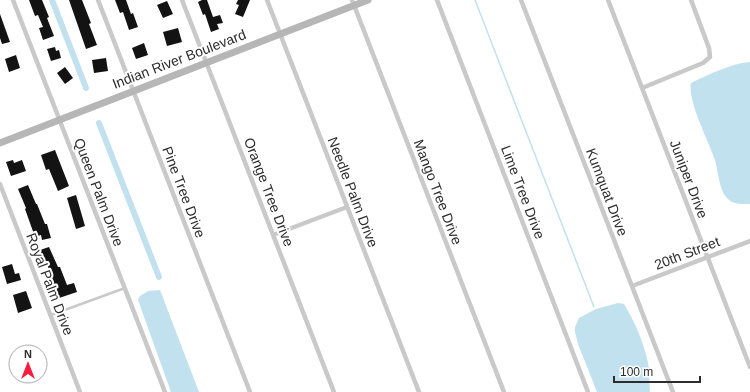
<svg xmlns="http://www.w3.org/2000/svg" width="750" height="392" font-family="Arial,sans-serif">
<rect width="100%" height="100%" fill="#fff"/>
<path fill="#c2e1ee" d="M750,62V204C741,204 733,205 727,198C719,190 718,170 715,160C709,142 687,100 691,83C710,74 729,64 750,62Z
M160,290L199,392H171L138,300L140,296L148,291Z
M618,303L624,304C635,322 644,343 648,363C650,372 649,383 650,392H597L578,344L575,332V327L579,318L596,309Z"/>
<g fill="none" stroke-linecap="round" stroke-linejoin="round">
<path stroke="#c2e1ee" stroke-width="1.5" d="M475,0L594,307"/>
<path stroke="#c2e1ee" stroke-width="6" d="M52,0L86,88
M99,123L159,277"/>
</g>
<path fill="#131313" d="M29,0H42L49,17L47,18L54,36L43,40L39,28L43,27L38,15L35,16Z
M69,0H82L91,23L89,24L97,45L86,49Z
M115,0H126L131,14L133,13L138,27L129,30L123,12L120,13Z
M202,0H207L213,17L220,15L223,23L217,24L219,29L211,32L205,14L203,15L198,2Z
M238,0H250L243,17L235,14L239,5L236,4Z
M167,1L173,14L163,18L157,5Z
M0,14L10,42L2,44L0,38Z
M178,28L182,42L167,46L163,32Z
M144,43L148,55L136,59L132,48Z
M55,47L56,51L59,50L61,58L51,61L47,49Z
M16,55L20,68L9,72L5,59Z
M106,58L108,71L94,73L92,60Z
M65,67L73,78L65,84L57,73Z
M55,150L69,186L58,191L49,169L46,170L41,155Z
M13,160L14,163L22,160L26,171L11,176L6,162Z
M28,185L36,204H37L45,224H47L51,238L42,240L41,235L35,237L25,209L26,208L18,189Z
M76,195L85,226L76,229L67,198Z
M49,247L58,267H60L67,285L74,283L77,292L59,298L46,261H44L40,250Z
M12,264L15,274L19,273L21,280L7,284L2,267Z
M26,291L32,308L18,313L13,295Z"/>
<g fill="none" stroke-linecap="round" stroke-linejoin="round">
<path stroke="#c9c9c9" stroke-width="2.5" d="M51,315L125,288"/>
<path stroke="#c9c9c9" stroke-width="4.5" d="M13,0L165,392
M98,0L250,392
M182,0L334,392
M267,0L419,392
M352,0L504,392
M437,0L588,392
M521,0L673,392
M608,0L750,367
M642,88L703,63L710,57L709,48L691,0
M0,184L80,392
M273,235L347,207
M632,286L750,241"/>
<path stroke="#b6b6b6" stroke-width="7" d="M0,143L368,0"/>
</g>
<g text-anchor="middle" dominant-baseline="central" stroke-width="4" stroke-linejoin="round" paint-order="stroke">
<g font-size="14" fill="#2c2c2c" stroke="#fff">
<text transform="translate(179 59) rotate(-21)">Indian River Boulevard</text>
<text transform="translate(689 179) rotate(69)">Juniper Drive</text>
<text transform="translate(99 192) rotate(69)">Queen Palm Drive</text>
<text transform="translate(184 192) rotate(69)">Pine Tree Drive</text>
<text transform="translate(269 192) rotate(69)">Orange Tree Drive</text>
<text transform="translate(353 192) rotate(69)">Needle Palm Drive</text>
<text transform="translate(438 192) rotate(69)">Mango Tree Drive</text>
<text transform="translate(523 192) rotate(69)">Lime Tree Drive</text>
<text transform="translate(607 192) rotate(69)">Kumquat Drive</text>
<text transform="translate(687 253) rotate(-21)">20th Street</text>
<text transform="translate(50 284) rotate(69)">Royal Palm Drive</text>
</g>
</g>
<g transform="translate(28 364)"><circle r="19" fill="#ffffff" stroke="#ababab"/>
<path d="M0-3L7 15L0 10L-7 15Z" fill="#f51d40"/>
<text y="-6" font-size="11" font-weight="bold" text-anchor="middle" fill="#2c2c2c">N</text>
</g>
<path d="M614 376v6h86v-6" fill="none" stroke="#2c2c2c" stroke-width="2"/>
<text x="620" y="376" font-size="12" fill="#2c2c2c" stroke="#ffffff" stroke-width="3" paint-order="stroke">100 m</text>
</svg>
